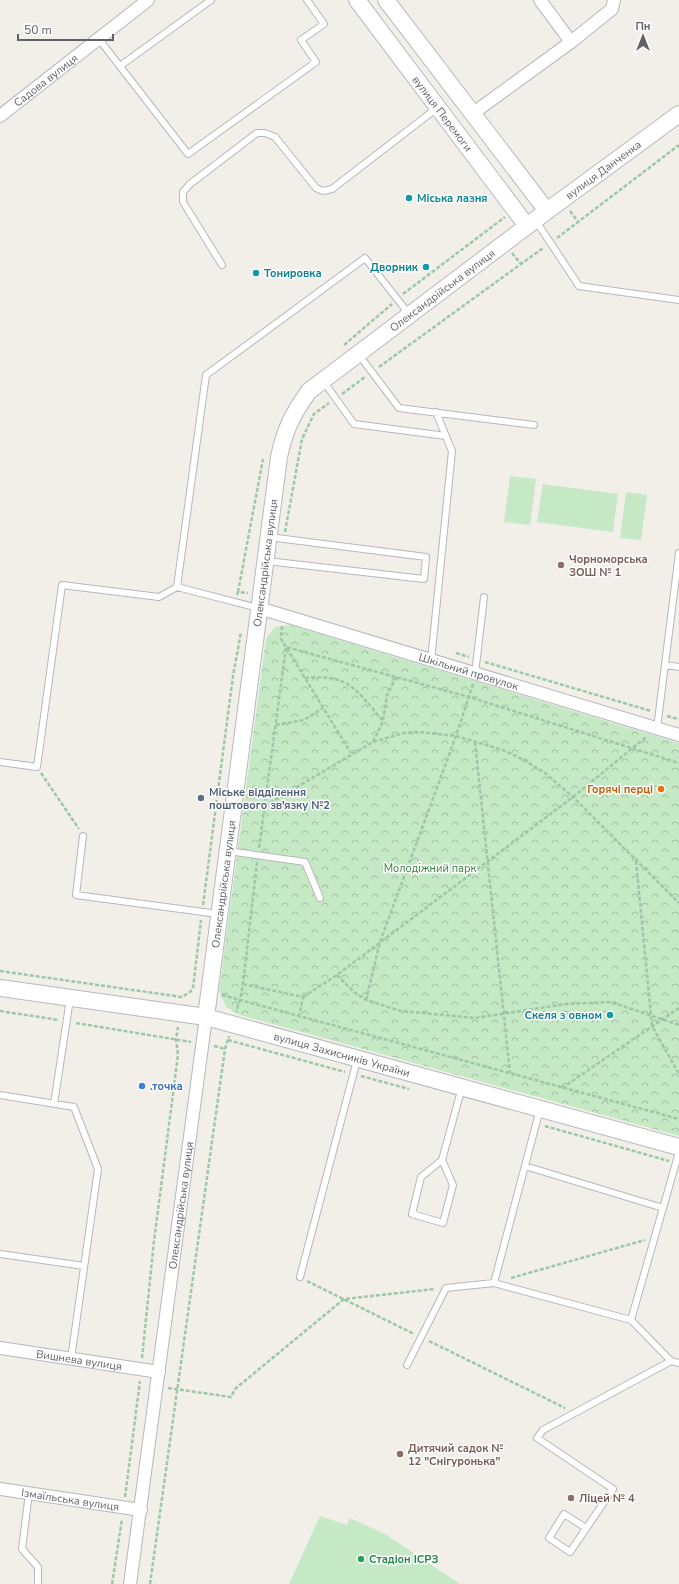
<svg xmlns="http://www.w3.org/2000/svg" width="679" height="1584" font-family="'Nunito Sans',sans-serif">
<defs>
<pattern id="park-crowns" width="20" height="18" patternUnits="userSpaceOnUse"><rect width="20" height="18" fill="#c5e8c5"/><path d="M2 6a3 3 0 1 1 6 0M12 15a3 3 0 1 1 6 0" fill="none" stroke="#a3c0a4"/></pattern>
</defs>
<rect width="100%" height="100%" fill="#f1efe8"/>
<path fill="url(#park-crowns)" d="M290,625L679,743V1136L240,1015L226,1007L219,991L266,639L275,627Z"/>
<path fill="#c5e8c5" d="M510,476L536,479L530,525L504,522Z
M543,484L618,494L613,532L537,522Z
M626,492L647,495L641,540L620,538Z
M320,1516L347,1525L350,1518L385,1534L460,1584H289Z"/>
<g fill="none" stroke-linecap="round" stroke-linejoin="round">
<g stroke="#b5b8bc" stroke-width="8">
<path id="lane" d="M98,38L188,154L316,62L301,40L324,24L307,0
M120,66L211,0
M536,221L579,286L679,300
M222,265L183,202V192L190,184L257,133H265L275,137L316,188L323,191L332,189L437,108
M359,355L399,408L534,425
M324,382L354,424L446,436
M267,561L424,579L426,557L269,537
M177,587L206,375L365,258L409,314
M431,661L452,451L436,412
M665,665L679,667
M475,674L484,597
M657,728L679,553
M0,762L37,767L62,585L159,597L177,587L258,608
M83,836L76,895L218,914
M228,851L305,862L320,898
M0,1095L74,1107L98,1169L71,1359
M54,1104L70,999
M442,1160L453,1185L443,1223L412,1214L421,1177L442,1160L462,1087
M525,1166L663,1208
M0,1254L84,1266
M300,1277L357,1060
M494,1283L631,1320L671,1361L679,1363
M631,1320L679,1152
M407,1365L446,1288L494,1283L540,1109
M29,1493L22,1549L38,1567V1584
M586,1528L564,1514L549,1538L570,1552L613,1489L537,1438L543,1430L671,1361"/>
</g>
<g stroke="#b5b8bc" stroke-width="14">
<g id="street">
<path d="M540,0L571,42"/>
<path d="M472,114L571,42L612,9L614,0"/>
<path id="s1" d="M0,116L148,0"/>
<path id="s2" d="M259,608L679,735"/>
<path id="s3" d="M0,1348L159,1372"/>
<path id="s4" d="M0,1489L141,1510"/>
<path id="s5" d="M130,1584L206,1017"/>
</g>
</g>
<g stroke="#b6babf" stroke-width="18">
<g id="secondary">
<path id="s6" d="M357,0L527,226"/>
<path d="M386,0L547,211"/>
<path id="s7" d="M0,988L206,1017L679,1147"/>
<path id="s8" d="M206,1017L279,457C285,429 292,415 309,391L547,211L679,114"/>
</g>
</g>
<path stroke="#9cc7a9" stroke-width="2.5" stroke-dasharray="4 2" stroke-linecap="butt" d="M570,211L578,222
M557,238L679,145
M512,253L521,264
M403,294L505,217
M344,345L392,304
M379,367L543,248
M342,394L365,377
M285,532L302,439L314,414L329,403
M238,592L263,459
M237,595L238,592L248,593
M282,626L281,639L351,753
M456,653L469,657
M485,662L651,711
M305,678C349,673 357,691 383,721
M667,716L679,719
M276,725L304,720L323,708
M373,742L383,721L387,695L396,677
M475,742L510,1073
M41,773L79,829
M265,806L373,742L404,733L419,732L456,736L503,750L524,760L545,773L573,797L679,903
M259,848L286,647L469,697L679,763
M636,861L652,1026L679,1074
M257,862L243,984L240,1000L679,1119
M203,905L233,676L241,632
M0,971L182,997L190,992L193,988L201,920
M337,975L354,992L366,1000L401,1011L475,1018L566,1004L611,1002L679,1025
M243,984L303,997L299,1016
M222,995L240,1000L236,1012
M303,997L337,975L573,797L646,737
M366,1000L380,942L456,736L473,684
M0,1011L59,1020
M76,1023L191,1042
M228,1040L345,1072
M214,1046L225,1049
M361,1076L409,1089
M562,1088L679,1008
M545,1126L669,1161
M511,1278L645,1240
M307,1281L414,1334
M429,1341L565,1408
M142,1358L154,1241L178,1055L176,1039L178,1027
M168,1388L231,1397L235,1389L344,1299L435,1289
M125,1497L140,1381
M112,1584L122,1519
M150,1584L225,1049L229,1036"/>
<use href="#lane" stroke="#fff" stroke-width="6"/>
<use href="#street" stroke="#fff" stroke-width="12"/>
<use href="#secondary" stroke="#fff" stroke-width="16"/>
</g>
<g fill="#0f9aa8" stroke="#fff" stroke-width="1.5">
<circle cx="409" cy="198" r="4"/>
<circle cx="426" cy="267" r="4"/>
<circle cx="256" cy="273" r="4"/>
<circle cx="610" cy="1015" r="4"/>
</g>
<g fill="#8d6e63" stroke="#fff" stroke-width="1.5">
<circle cx="561" cy="565" r="4"/>
<circle cx="400" cy="1454" r="4"/>
<circle cx="571" cy="1498" r="4"/>
</g>
<circle fill="#e8710a" stroke="#fff" stroke-width="1.5" cx="661" cy="789" r="4"/>
<circle fill="#5c6f8a" stroke="#fff" stroke-width="1.5" cx="201" cy="798" r="4"/>
<circle fill="#3f7fe0" stroke="#fff" stroke-width="1.5" cx="142" cy="1086" r="4"/>
<circle fill="#2e9e5b" stroke="#fff" stroke-width="1.5" cx="361" cy="1559" r="4"/>
<g text-anchor="middle" dominant-baseline="central" stroke-width="3" stroke-linejoin="round" paint-order="stroke">
<g font-size="11" fill="#5f6368" stroke="#fff">
<text stroke="none"><textPath href="#s1" startOffset="58">Садова вулиця</textPath></text>
<text stroke="none"><textPath href="#s6" startOffset="142">вулиця Перемоги</textPath></text>
<text stroke="none"><textPath href="#s8" startOffset="1006">вулиця Данченка</textPath></text>
<text stroke="none"><textPath href="#s8" startOffset="805">Олександрійська вулиця</textPath></text>
<text stroke="none"><textPath href="#s8" startOffset="458">Олександрійська вулиця</textPath></text>
<text stroke="none"><textPath href="#s2" startOffset="219">Шкільний провулок</textPath></text>
<text stroke="none"><textPath href="#s8" startOffset="134">Олександрійська вулиця</textPath></text>
<text stroke="none"><textPath href="#s7" startOffset="349">вулиця Захисників України</textPath></text>
<text stroke="none"><textPath href="#s5" startOffset="382">Олександрійська вулиця</textPath></text>
<text stroke="none"><textPath href="#s3" startOffset="80">Вишнева вулиця</textPath></text>
<text stroke="none"><textPath href="#s4" startOffset="71">Ізмаїльська вулиця</textPath></text>
</g>
<g font-size="11" font-weight="bold" fill="#0d838f" stroke="#fff" text-anchor="start">
<text x="417" y="198">Міська лазня</text>
<text x="418" y="267" text-anchor="end">Дворник</text>
<text x="264" y="273">Тонировка</text>
<text x="602" y="1015" text-anchor="end">Скеля з овном</text>
</g>
<g font-size="11" font-weight="bold" fill="#785e54" stroke="#fff" text-anchor="start">
<text x="569" y="559">Чорноморська<tspan x="569" dy="13">ЗОШ № 1</tspan></text>
<text x="408" y="1448">Дитячий садок №<tspan x="408" dy="13">12 "Снігуронька"</tspan></text>
<text x="579" y="1498">Ліцей № 4</text>
</g>
<g font-size="11" font-weight="bold" fill="#c56008" stroke="#fff" text-anchor="end">
<text x="653" y="789">Горячі перці</text>
</g>
<g font-size="11" font-weight="bold" fill="#4e5e75" stroke="#fff" text-anchor="start">
<text x="209" y="792">Міське відділення<tspan x="209" dy="13">поштового зв'язку №2</tspan></text>
</g>
<g font-size="11" fill="#348238" stroke="#fff">
<text x="430" y="868">Молодіжний парк</text>
</g>
<g font-size="11" font-weight="bold" fill="#366cbe" stroke="#fff" text-anchor="start">
<text x="150" y="1086">.точка</text>
</g>
<g font-size="11" font-weight="bold" fill="#27864d" stroke="#fff" text-anchor="start">
<text x="369" y="1559">Стадіон ІСРЗ</text>
</g>
</g>
<g transform="translate(643 36)" stroke="#ffffff" stroke-width="3" paint-order="stroke">
<path d="M0-3L7 15L0 10L-7 15Z" fill="#5f6368"/>
<text y="-6" font-size="11" font-weight="bold" text-anchor="middle" fill="#5f6368">Пн</text>
</g>
<path d="M18 34v6h95v-6" fill="none" stroke="#5f6368" stroke-width="2"/>
<text x="24" y="34" font-size="12" fill="#5f6368" stroke="#ffffff" stroke-width="3" paint-order="stroke">50 m</text>
</svg>
